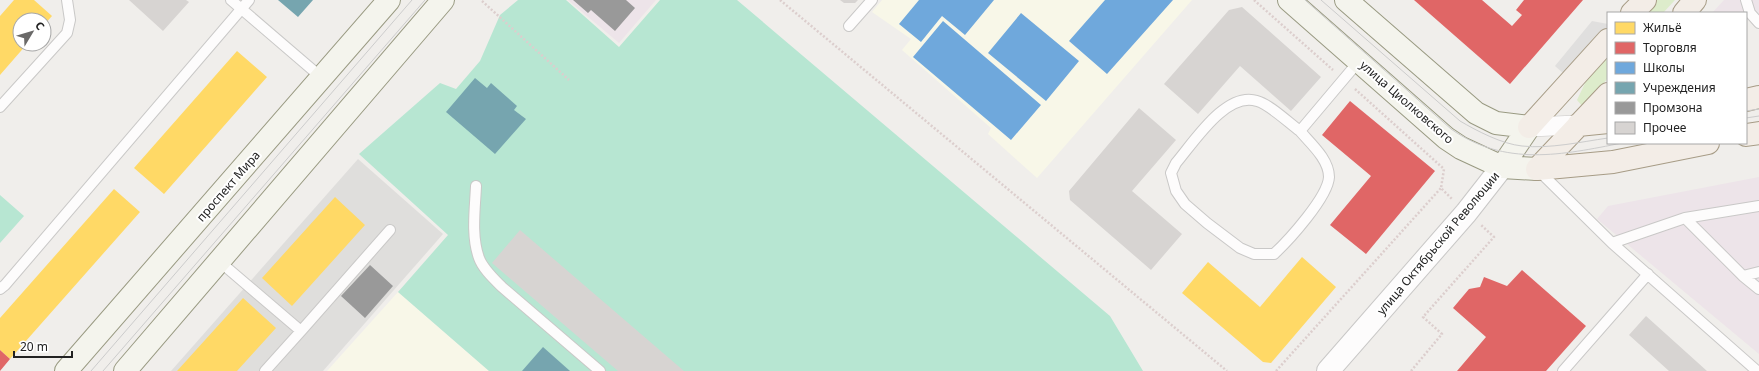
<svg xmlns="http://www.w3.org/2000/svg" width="1759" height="371" font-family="'Noto Sans',sans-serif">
<rect width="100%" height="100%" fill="#f0eeeb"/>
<path fill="#dfdedc" d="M358,159L443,234L323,371H171Z"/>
<path fill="#ede4e9" d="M568,0H656L619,43Z
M1724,0H1759V18L1746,20V13H1712Z
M1759,177V354L1597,219L1608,206Z"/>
<path fill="#f8f7e8" d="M882,0H1192L1037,178L988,134L991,128L902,50L911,39L872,12Z
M398,292L489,371H327Z"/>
<path fill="#ddeccb" d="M1656,0H1675L1663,13H1645Z
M1608,55V78L1583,107L1577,100L1587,79Z"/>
<path fill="#b7e6d2" d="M518,0H566L619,47L660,0H737L1110,316L1143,371H489L398,292L448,235L359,154L440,83L456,89L480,61L500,15Z
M0,195L24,216L0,243Z"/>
<path fill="#e0dfde" d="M1592,21L1608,24V40L1571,80L1555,66Z"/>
<path fill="#ffd966" d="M14,0H34L52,16L44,25V20H20V44H27L0,75V16Z
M237,51L267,77L164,194L134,168Z
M114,189L140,212L10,359L0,350V318Z
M335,197L365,225L292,306L262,278Z
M1302,257L1336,287L1271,363L1263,362L1182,293L1208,262L1260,307Z
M243,298L276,328L237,371H177Z"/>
<path fill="#e06666" d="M1414,0H1482L1512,26L1522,15L1516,10L1524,0H1583L1510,84Z
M1350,101L1435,171L1366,254L1330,225L1371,176L1322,135Z
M1522,270L1586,326L1546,371H1457L1486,337L1453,308L1469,289L1480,287L1484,277L1507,286Z
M0,350L10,359L0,371Z"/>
<path fill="#6fa8dc" d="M919,0H994L965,35L942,16L921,42L899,24Z
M1105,0H1173L1107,74L1069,41Z
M1021,13L1079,61L1046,101L988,53Z
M943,21L1041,105L1011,140L913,57Z"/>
<path fill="#76a5af" d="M278,0H313L298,17Z
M475,78L487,88L491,83L517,106L514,110L526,119L495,154L446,112Z
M543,347L570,371H522Z"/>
<path fill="#999" d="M573,0H626L635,8L615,31L591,10L588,13Z
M370,265L393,286L365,318L341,296Z"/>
<path fill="#d7d4d2" d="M129,0H186L189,2L163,31Z
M840,0H858L855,3H844Z
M1242,7L1321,77L1291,111L1240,66L1198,114L1164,84L1229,10Z
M1139,108L1176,140L1132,191L1182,234L1151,270L1070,200L1069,191Z
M520,230L684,371H618L492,263Z
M1646,316L1707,371H1669L1629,335Z"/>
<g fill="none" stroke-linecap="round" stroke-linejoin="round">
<g stroke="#c9c8c7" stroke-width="12">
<path id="service" d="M231,0L322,78
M1746,0L1750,13L1759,23
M849,26L872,0
M0,107L67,33L70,20L67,0
M1300,131C1310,143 1329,159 1329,177C1328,197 1289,240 1274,254H1254L1240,248L1207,223L1185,204L1176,191L1171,173L1176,163C1194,142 1226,91 1257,101C1269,104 1289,123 1300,131L1359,61
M1538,170L1612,243L1757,371
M476,186C475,209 471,236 479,258C483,269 494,279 502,287L600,371
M1685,218L1743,276L1759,289
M1612,243L1685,218L1759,206
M219,261L301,331L390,230
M1743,276L1759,272
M0,289L5,285L249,0
M265,371L301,331
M1563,371L1648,274"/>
</g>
<g stroke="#c9c8c7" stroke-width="20">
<path id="minor" d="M1529,127L1578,125"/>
</g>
<g stroke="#c9c8c7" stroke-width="24">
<path id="tertiary" d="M1328,371L1466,213L1502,167"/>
</g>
<g stroke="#999a82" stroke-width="24">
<path id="secondary" d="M1289,0L1446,138L1461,148L1502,167L1537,169
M1346,0L1476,113L1496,123L1529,127
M1502,167L1529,127
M66,371L389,0
M125,371L443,0"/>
</g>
<g stroke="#a79c86" stroke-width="24">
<path id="primary" d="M1632,13L1645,0
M1684,13L1695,0
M1746,100L1759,97
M1578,125L1608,122
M1529,127L1608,40
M1746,135L1759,133
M1537,169L1613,162L1708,143
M1537,169L1608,94"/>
</g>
<path stroke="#dccecd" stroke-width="2.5" stroke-dasharray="2 2" stroke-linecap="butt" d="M780,0L1227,371
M1254,0L1333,70
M482,1L569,80
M1355,89L1444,169L1441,188L1452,199
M1276,371L1441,188
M1411,371L1442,334L1423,317L1494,237L1481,225"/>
<use href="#service" stroke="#fdfcfc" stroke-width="10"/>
<use href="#minor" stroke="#fdfcfc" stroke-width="19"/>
<use href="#tertiary" stroke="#fdfcfc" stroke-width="22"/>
<use href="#secondary" stroke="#f4f4ed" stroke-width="22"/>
<use href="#primary" stroke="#f3ede7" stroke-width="22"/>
<path stroke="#ccc" stroke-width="1" d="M1305,0L1451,129C1505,167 1562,155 1622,143
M1321,0L1460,121C1477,131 1502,144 1522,146C1550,149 1580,142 1608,138
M1746,111L1759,109
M1746,118L1759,116
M91,371L412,0
M103,371L425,0"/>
</g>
<g text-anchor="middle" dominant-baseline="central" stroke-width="4" stroke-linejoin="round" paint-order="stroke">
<g font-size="12" fill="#222" stroke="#fff">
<text transform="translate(1407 102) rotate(41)">улица Циолковского</text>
<text transform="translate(228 186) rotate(-49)">проспект Мира</text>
<text transform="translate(1438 243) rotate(-50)">улица Октябрьской Революции</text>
</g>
</g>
<rect x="1607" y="12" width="140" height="132" fill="#ffffff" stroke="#a7a7a7"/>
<rect x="1615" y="22" width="20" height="12" fill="#ffd966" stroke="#a7a7a7"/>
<text x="1643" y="32" font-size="12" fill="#222222">Жильё</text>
<rect x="1615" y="42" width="20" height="12" fill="#e06666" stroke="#a7a7a7"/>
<text x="1643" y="52" font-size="12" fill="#222222">Торговля</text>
<rect x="1615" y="62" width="20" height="12" fill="#6fa8dc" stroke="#a7a7a7"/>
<text x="1643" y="72" font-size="12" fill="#222222">Школы</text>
<rect x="1615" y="82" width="20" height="12" fill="#76a5af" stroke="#a7a7a7"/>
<text x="1643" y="92" font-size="12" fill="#222222">Учреждения</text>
<rect x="1615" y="102" width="20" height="12" fill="#999999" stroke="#a7a7a7"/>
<text x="1643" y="112" font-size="12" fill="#222222">Промзона</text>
<rect x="1615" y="122" width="20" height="12" fill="#d7d4d2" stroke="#a7a7a7"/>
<text x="1643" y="132" font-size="12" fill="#222222">Прочее</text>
<g transform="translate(32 32) rotate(52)"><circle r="19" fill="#ffffff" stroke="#a7a7a7"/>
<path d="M0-3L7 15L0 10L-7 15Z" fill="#6a6968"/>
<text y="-6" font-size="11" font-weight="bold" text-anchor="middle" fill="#222222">С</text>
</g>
<path d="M14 351v6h58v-6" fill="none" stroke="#222222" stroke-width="2"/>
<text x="20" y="351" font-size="12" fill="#222222" stroke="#ffffff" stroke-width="3" paint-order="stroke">20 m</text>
</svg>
